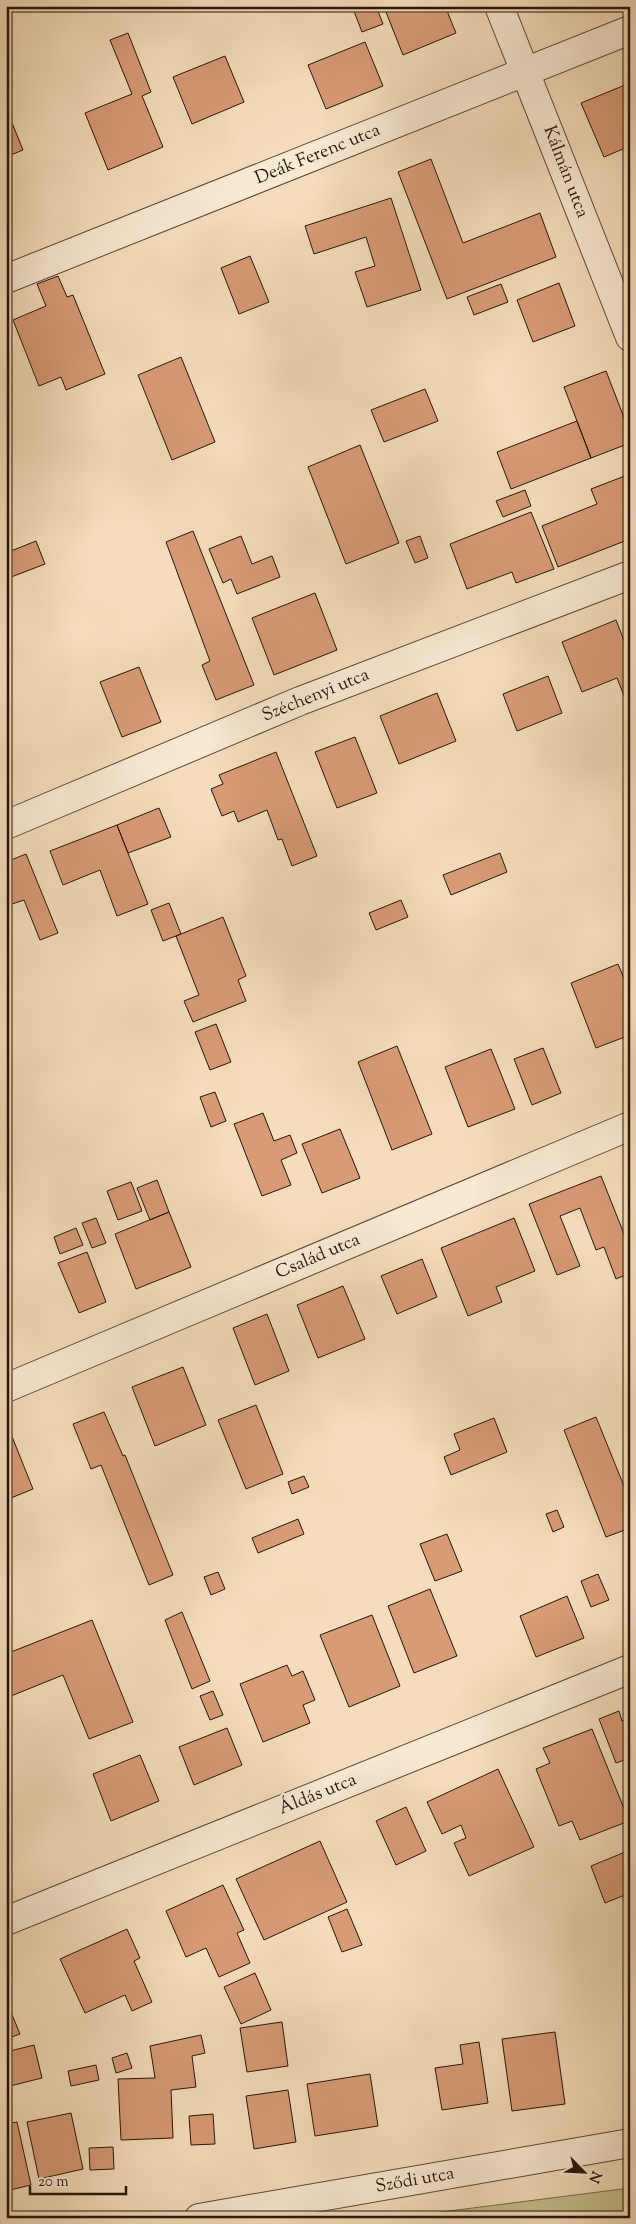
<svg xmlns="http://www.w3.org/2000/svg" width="636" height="2224" font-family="'Sorts Mill Goudy',serif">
<rect width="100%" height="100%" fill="#f5ddbb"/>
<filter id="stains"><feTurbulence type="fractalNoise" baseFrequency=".004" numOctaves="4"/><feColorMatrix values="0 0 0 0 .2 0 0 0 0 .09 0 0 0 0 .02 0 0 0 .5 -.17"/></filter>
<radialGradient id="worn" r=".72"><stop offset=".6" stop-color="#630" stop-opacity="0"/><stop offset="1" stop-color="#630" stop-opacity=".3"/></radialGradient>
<path fill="#c3bf8b" stroke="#756a4c" d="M630,2188V2218H394Z"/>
<path fill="#d79b76" stroke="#27150c" d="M352,6H376L383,24L362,32Z
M445,6L456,33L403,55L384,7Z
M128,33L151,92L142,96L163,147L108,170L85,113L132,94L110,40Z
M365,42L383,86L326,109L308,65Z
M225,56L244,102L192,124L173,77Z
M630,83V146L604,157L581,103Z
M6,108L23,150L6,157Z
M431,159L463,243L540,213L556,257L447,299L398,172Z
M391,198L421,290L367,307L355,272L375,266L366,237L314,254L305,226Z
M630,199V212L625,201Z
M250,256L269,302L239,314L221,268Z
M58,276L67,297L73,295L105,374L66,390L61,377L39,386L13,320L46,306L37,284Z
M559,283L575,326L533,342L517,300Z
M501,284L508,302L474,315L467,297Z
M181,357L215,442L172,460L138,375Z
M606,371L630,433V443L591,458L564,387Z
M6,373L12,388L6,390Z
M425,389L438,421L384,442L371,410Z
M577,421L591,458L511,489L497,452Z
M360,445L399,543L346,564L308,467Z
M630,474V539L558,567L542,526L597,504L591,489Z
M525,490L531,506L503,517L496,501Z
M531,512L554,569L516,583L512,572L467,589L450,544Z
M193,531L254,685L216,700L202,665L210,661L166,542Z
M241,536L252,564L272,556L280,577L237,594L231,579L223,583L209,549Z
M420,536L428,558L415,563L406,541Z
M36,541L45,564L6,579V553Z
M315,593L337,650L274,675L252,618Z
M616,620L630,656V700L626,701L617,678L582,692L562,642Z
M139,667L161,722L122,737L100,682Z
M548,676L562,713L517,731L503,694Z
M437,693L456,741L399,764L380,716Z
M355,737L377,793L337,808L315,752Z
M276,752L317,856L292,866L282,839L278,840L267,810L238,822L234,811L222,816L211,789L223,784L219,775Z
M159,808L171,837L128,853L117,825Z
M117,825L148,904L117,916L100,870L63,885L50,851Z
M500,853L507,872L451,895L443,875Z
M26,854L58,933L40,940L24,900L6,906V862Z
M401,900L408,917L376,930L369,913Z
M169,903L181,934L163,941L151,910Z
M223,917L246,976L238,980L246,1001L193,1022L184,1001L199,995L176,936Z
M618,964L630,993V1035L596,1048L571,983Z
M216,1024L231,1062L210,1070L195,1032Z
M397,1046L432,1134L392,1150L358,1062Z
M543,1048L561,1093L532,1105L514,1059Z
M491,1049L515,1109L468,1127L445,1067Z
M215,1092L226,1121L211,1127L200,1097Z
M263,1113L274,1141L290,1135L297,1153L281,1160L291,1185L262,1196L234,1124Z
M340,1129L360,1178L322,1193L302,1144Z
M601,1176L630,1249V1273L616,1279L604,1247L596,1250L580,1208L560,1216L580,1266L557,1275L529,1204Z
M157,1180L169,1212L150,1220L137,1188Z
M131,1182L142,1211L118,1220L107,1191Z
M169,1212L191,1267L136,1289L115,1234Z
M96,1218L106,1243L92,1248L82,1223Z
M514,1218L535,1271L496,1287L502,1302L468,1316L441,1248Z
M76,1228L83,1245L60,1254L54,1237Z
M87,1252L106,1302L79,1313L58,1263Z
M422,1259L437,1297L397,1314L381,1276Z
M343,1286L365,1339L318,1358L297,1305Z
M267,1314L289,1371L255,1385L233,1328Z
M183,1367L206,1425L155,1446L132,1387Z
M256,1405L283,1474L246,1489L218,1420Z
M104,1412L123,1456L125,1455L173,1575L149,1585L101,1465L91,1469L73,1424Z
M596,1417L630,1501V1528L606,1537L564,1430Z
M494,1418L507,1452L451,1475L444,1457L460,1450L454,1434Z
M7,1424L33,1489L6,1500V1425Z
M304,1476L309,1487L292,1494L288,1482Z
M557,1510L564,1527L553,1532L546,1514Z
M298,1519L304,1534L258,1553L252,1538Z
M447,1534L462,1571L435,1581L420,1544Z
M218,1572L225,1589L211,1595L204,1577Z
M598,1574L609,1600L591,1607L581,1581Z
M430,1589L457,1656L414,1673L388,1606Z
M567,1596L584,1638L536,1657L520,1616Z
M182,1612L210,1681L192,1689L165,1620Z
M372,1615L400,1686L349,1707L320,1635Z
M92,1620L133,1722L89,1739L63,1675L6,1698V1654Z
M287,1665L292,1676L303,1671L315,1700L303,1705L310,1723L263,1742L240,1684Z
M213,1691L223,1715L210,1720L200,1696Z
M619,1711L622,1721L630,1718V1758L616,1763L599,1719Z
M227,1728L242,1765L194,1785L179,1747Z
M592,1729L629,1821L580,1840L572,1821L559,1826L536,1769L550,1763L543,1748Z
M140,1755L159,1801L111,1821L93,1774Z
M498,1769L534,1847L469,1876L454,1843L466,1838L461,1825L442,1834L427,1802Z
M406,1807L426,1851L396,1865L376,1821Z
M320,1841L347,1902L264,1940L236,1879Z
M630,1850V1893L605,1903L591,1866Z
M223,1885L244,1930L237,1933L250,1963L219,1977L206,1948L186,1957L166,1911Z
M347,1909L362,1945L342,1952L328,1917Z
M127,1929L140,1958L134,1961L152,2002L132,2011L125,1995L85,2013L60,1959Z
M255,1973L271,2010L241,2024L224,1987Z
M6,2000L20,2034L6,2039Z
M282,2022L288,2066L247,2072L240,2028Z
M555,2032L565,2104L512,2111L502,2039Z
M201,2035L205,2053L192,2056L196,2087L171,2090L173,2138L121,2140L118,2079L155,2078L150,2046Z
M479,2042L488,2103L442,2110L435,2068L463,2064L460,2045Z
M34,2045L42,2078L6,2087V2052Z
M127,2053L132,2068L116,2073L112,2058Z
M96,2065L99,2080L71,2086L68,2071Z
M370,2074L378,2126L315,2136L307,2084Z
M288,2090L296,2142L254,2149L246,2096Z
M71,2113L83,2169L39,2179L27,2122Z
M213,2114L215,2144L191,2145L189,2116Z
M17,2122L31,2185L6,2191V2124Z
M113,2147L114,2169L90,2170L89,2148Z"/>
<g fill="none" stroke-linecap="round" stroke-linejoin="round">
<g stroke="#5a4738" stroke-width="30">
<path id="minor" d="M499,6L630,337
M6,279L630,30
M6,825L300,701L630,575
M6,1388L630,1126
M6,1921L630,1669
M199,2218L630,2143"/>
</g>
<use href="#minor" stroke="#f8e9d3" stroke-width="28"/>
</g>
<g text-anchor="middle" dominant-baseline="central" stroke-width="5" stroke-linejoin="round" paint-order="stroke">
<g font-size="18" fill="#27150c" stroke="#f8e9d3">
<text transform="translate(318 155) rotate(-22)">Deák Ferenc utca</text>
<text transform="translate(565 172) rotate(69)">Kálmán utca</text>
<text transform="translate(316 696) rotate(-22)">Széchenyi utca</text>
<text transform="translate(318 1257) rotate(-23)">Család utca</text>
<text transform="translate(318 1795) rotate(-22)">Áldás utca</text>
<text transform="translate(415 2181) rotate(-10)">Sződi utca</text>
</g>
</g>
<rect width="636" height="2224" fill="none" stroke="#f5ddbb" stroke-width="25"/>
<rect x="8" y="8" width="621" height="2209" fill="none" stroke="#27150c" stroke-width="2.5"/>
<rect x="12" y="12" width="611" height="2199" fill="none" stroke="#27150c"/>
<g transform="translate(584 2172) rotate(114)" stroke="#f8e9d3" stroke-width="4" paint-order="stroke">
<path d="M0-4L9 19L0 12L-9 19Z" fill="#27150c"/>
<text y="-8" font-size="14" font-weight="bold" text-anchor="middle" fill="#27150c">N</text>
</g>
<path d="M30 2186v8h96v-8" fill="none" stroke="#27150c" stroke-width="2.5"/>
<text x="38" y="2186" font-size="15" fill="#27150c" stroke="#f8e9d3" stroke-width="4" paint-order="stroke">20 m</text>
<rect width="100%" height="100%" filter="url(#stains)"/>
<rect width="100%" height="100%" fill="url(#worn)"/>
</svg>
